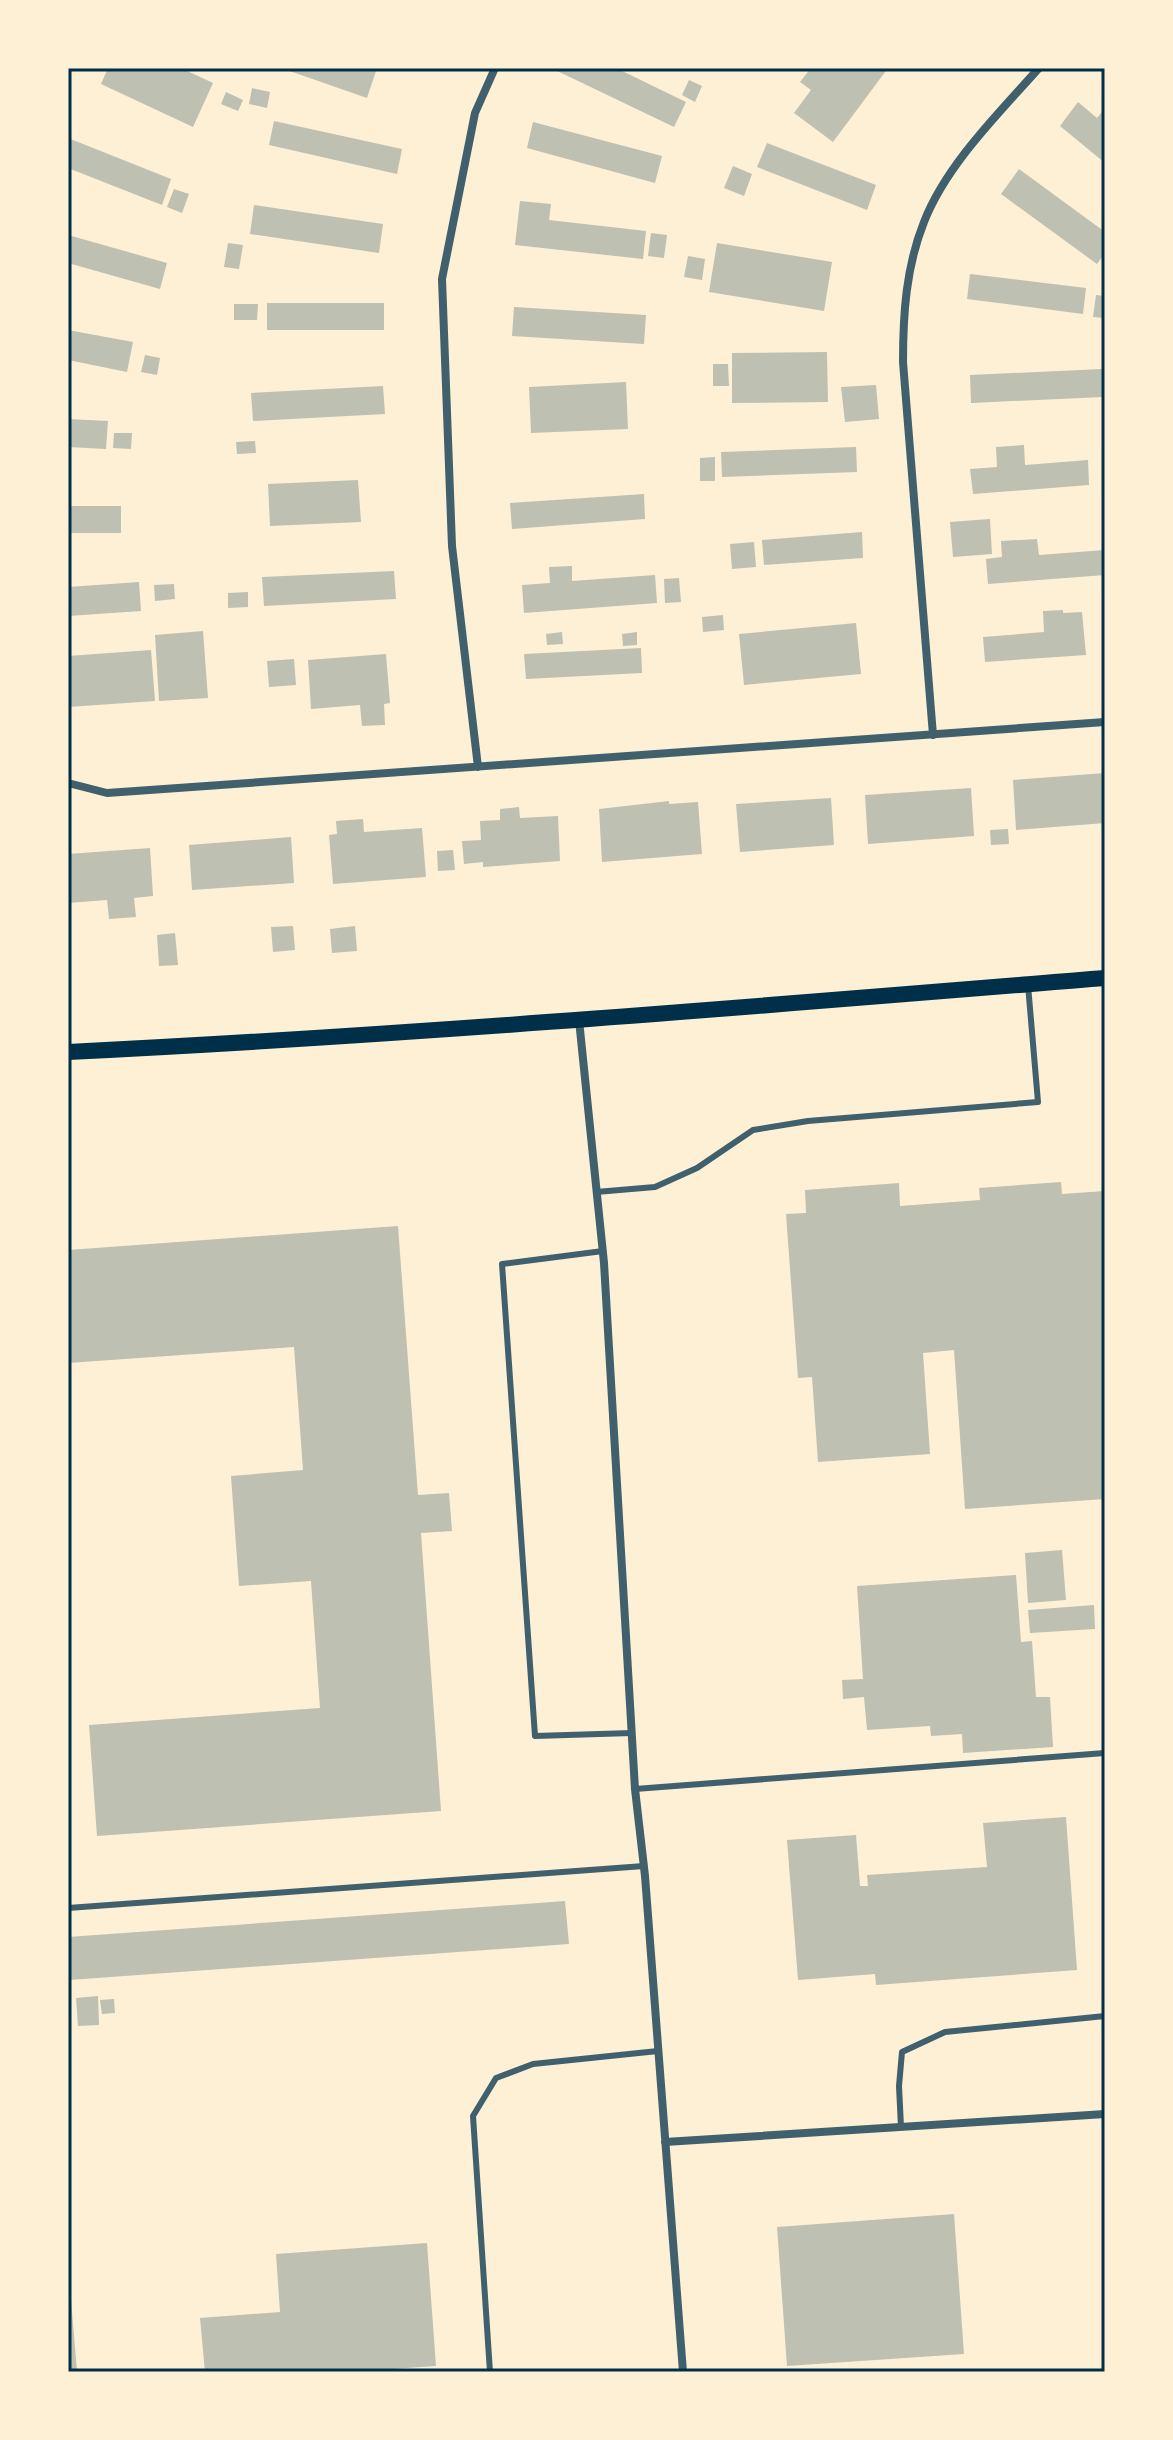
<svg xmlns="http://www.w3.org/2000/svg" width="1173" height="2440" font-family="'Space Grotesk',sans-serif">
<rect width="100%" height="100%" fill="#fdf0d5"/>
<path fill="#bec0b2" d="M108,68H181L213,83L193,127L101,84Z
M281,68H377L367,98Z
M551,68H616L686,102L674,127Z
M811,68H888L833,142L794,113L811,90L800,82Z
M689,80L702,86L695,102L682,95Z
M252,88L270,92L267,108L249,104Z
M226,92L243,100L238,111L221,104Z
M1078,102L1097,118L1105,108V163L1060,126Z
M274,121L402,149L397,174L269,145Z
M533,122L662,156L655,183L527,148Z
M68,138L171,179L162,205L68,168Z
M767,143L876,185L867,210L757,167Z
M733,166L752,174L744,196L724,188Z
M1019,169L1105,232V253L1097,264L1001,194Z
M174,189L189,194L182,213L167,207Z
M520,201L551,204L549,220L646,231L643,259L515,245Z
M254,205L383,224L379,253L250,234Z
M651,233L667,235L664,258L648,256Z
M68,235L167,263L160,289L68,263Z
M228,243L243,245L239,269L224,267Z
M717,243L832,262L824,311L709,292Z
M688,256L705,259L702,280L684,277Z
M970,274L1086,288L1083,314L967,299Z
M1096,295L1105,296V318L1093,317Z
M267,303H384V330H267Z
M234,304H258L257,320H234Z
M514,307L646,315L644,344L512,336Z
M68,330L133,342L127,372L68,360Z
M827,352L828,402L732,403V353Z
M145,355L160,358L157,375L141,372Z
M713,364H728L729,386H713Z
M1102,369L1103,397L971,403L970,375Z
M626,382L628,429L531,433L529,387Z
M876,385L879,419L845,422L841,387Z
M383,386L385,414L253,421L251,393Z
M68,419L108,421L106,449L68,447Z
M114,433H132L131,449L113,448Z
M255,441L256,453L237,454L236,442Z
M1024,445L1025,465L1088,460L1089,485L973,494L970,469L997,467L996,447Z
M856,447L857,472L722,477L721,452Z
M715,457V481H700V458Z
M358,480L361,522L270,526L268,484Z
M644,494L645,519L512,529L510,503Z
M68,506H121V533H68Z
M990,519L992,554L953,557L950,522Z
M862,532L863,558L764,565L762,540Z
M1037,539L1039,555L1105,550V575L988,584L986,559L1002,557L1001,541Z
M754,542L756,567L732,569L730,544Z
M572,566V581L655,575L657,603L524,613L522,585L550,583L549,567Z
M394,571L396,599L264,606L262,577Z
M679,578L681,602L665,603L664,579Z
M139,582L141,611L68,616V587Z
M174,584L175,599L155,601L154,585Z
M248,592V607L228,608V593Z
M1063,610V613L1082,612L1086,655L985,662L983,637L1044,632L1043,611Z
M723,615L724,630L703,632L702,617Z
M856,623L861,674L744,685L739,634Z
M203,631L208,698L159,701L155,635Z
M562,632L563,644L547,645L546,634Z
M637,632V645L623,646L622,634Z
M641,648L642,673L526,679L524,654Z
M151,650L155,701L68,707V656Z
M386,654L390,703L384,704L385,725L362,726L360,705L311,709L308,660Z
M294,659L296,685L269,687L267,661Z
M1105,773V823L1016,830L1013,780Z
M971,788L974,836L868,844L865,795Z
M831,798L834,845L740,852L736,804Z
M669,801V804L698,802L702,854L602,862L599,809Z
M519,807L520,818L558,816L560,861L483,867V862L464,864L462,841L481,840L480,821L500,820V809Z
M363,819L364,832L422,828L426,877L333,884L329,835L337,834L336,821Z
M1008,829L1009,844L991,845L990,830Z
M291,837L294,883L192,890L189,845Z
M150,848L153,896L134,898L136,917L109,919L107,900L68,903V854Z
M453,850L455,870L438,871L437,851Z
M293,926L295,950L273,952L271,927Z
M355,926L357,951L332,953L330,929Z
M175,933L178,965L159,966L157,935Z
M1061,1182L1062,1194L1105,1191V1499L965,1509L954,1350L923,1353L930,1454L818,1462L812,1377L798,1378L786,1214L806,1213L805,1190L899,1183L900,1206L980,1200L979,1188Z
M398,1226L418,1495L449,1493L452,1531L421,1533L441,1811L97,1836L89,1725L320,1708L311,1581L239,1586L231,1476L303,1470L294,1347L68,1363V1250Z
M1062,1550L1066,1600L1028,1603L1025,1553Z
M1016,1575L1021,1642L1032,1641L1036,1697H1050L1053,1747L963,1753L962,1734L931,1736L930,1726L867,1730L864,1697L843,1699L842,1680L863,1679L857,1586Z
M1094,1605L1095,1629L1030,1633L1028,1610Z
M1066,1817L1077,1970L876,1985L875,1974L798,1980L787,1840L856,1835L860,1886H868L867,1875L987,1867L983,1823Z
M565,1901L569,1944L69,1980L68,1937Z
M98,1996L99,2025L78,2026L76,1998Z
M114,1999L115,2013L102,2014L100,2000Z
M954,2214L964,2354L787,2366L777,2227Z
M427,2243L436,2366L346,2372H205L200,2318L280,2312L276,2254Z
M68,2287H70L77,2372H68Z"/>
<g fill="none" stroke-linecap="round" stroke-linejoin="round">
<path stroke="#3f606c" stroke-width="6" d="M596,1192L655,1187L697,1168L753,1130L808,1121L1038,1102L1028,985
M603,1251L502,1264L535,1736L632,1733
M635,1789L1105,1753
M68,1908L644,1866
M901,2127L899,2086L902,2052L945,2032L1105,2016
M490,2372L473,2116L496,2078L533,2064L658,2051"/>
<path stroke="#3f606c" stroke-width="8" d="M933,735L903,362C903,314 906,267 924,222C946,165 999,113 1039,68
M478,767L452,546L442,279L475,113L495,68
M68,783L107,793L1105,722
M579,1020L604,1263L635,1789L645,1876L683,2372
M665,2142L1105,2114"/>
<path stroke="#003049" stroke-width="16" d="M68,1052C414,1035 760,1006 1105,978"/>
</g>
<rect width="1173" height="2440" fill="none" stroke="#fdf0d5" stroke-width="140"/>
<rect x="70" y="70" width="1033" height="2300" fill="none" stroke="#003049" stroke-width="3"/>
</svg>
